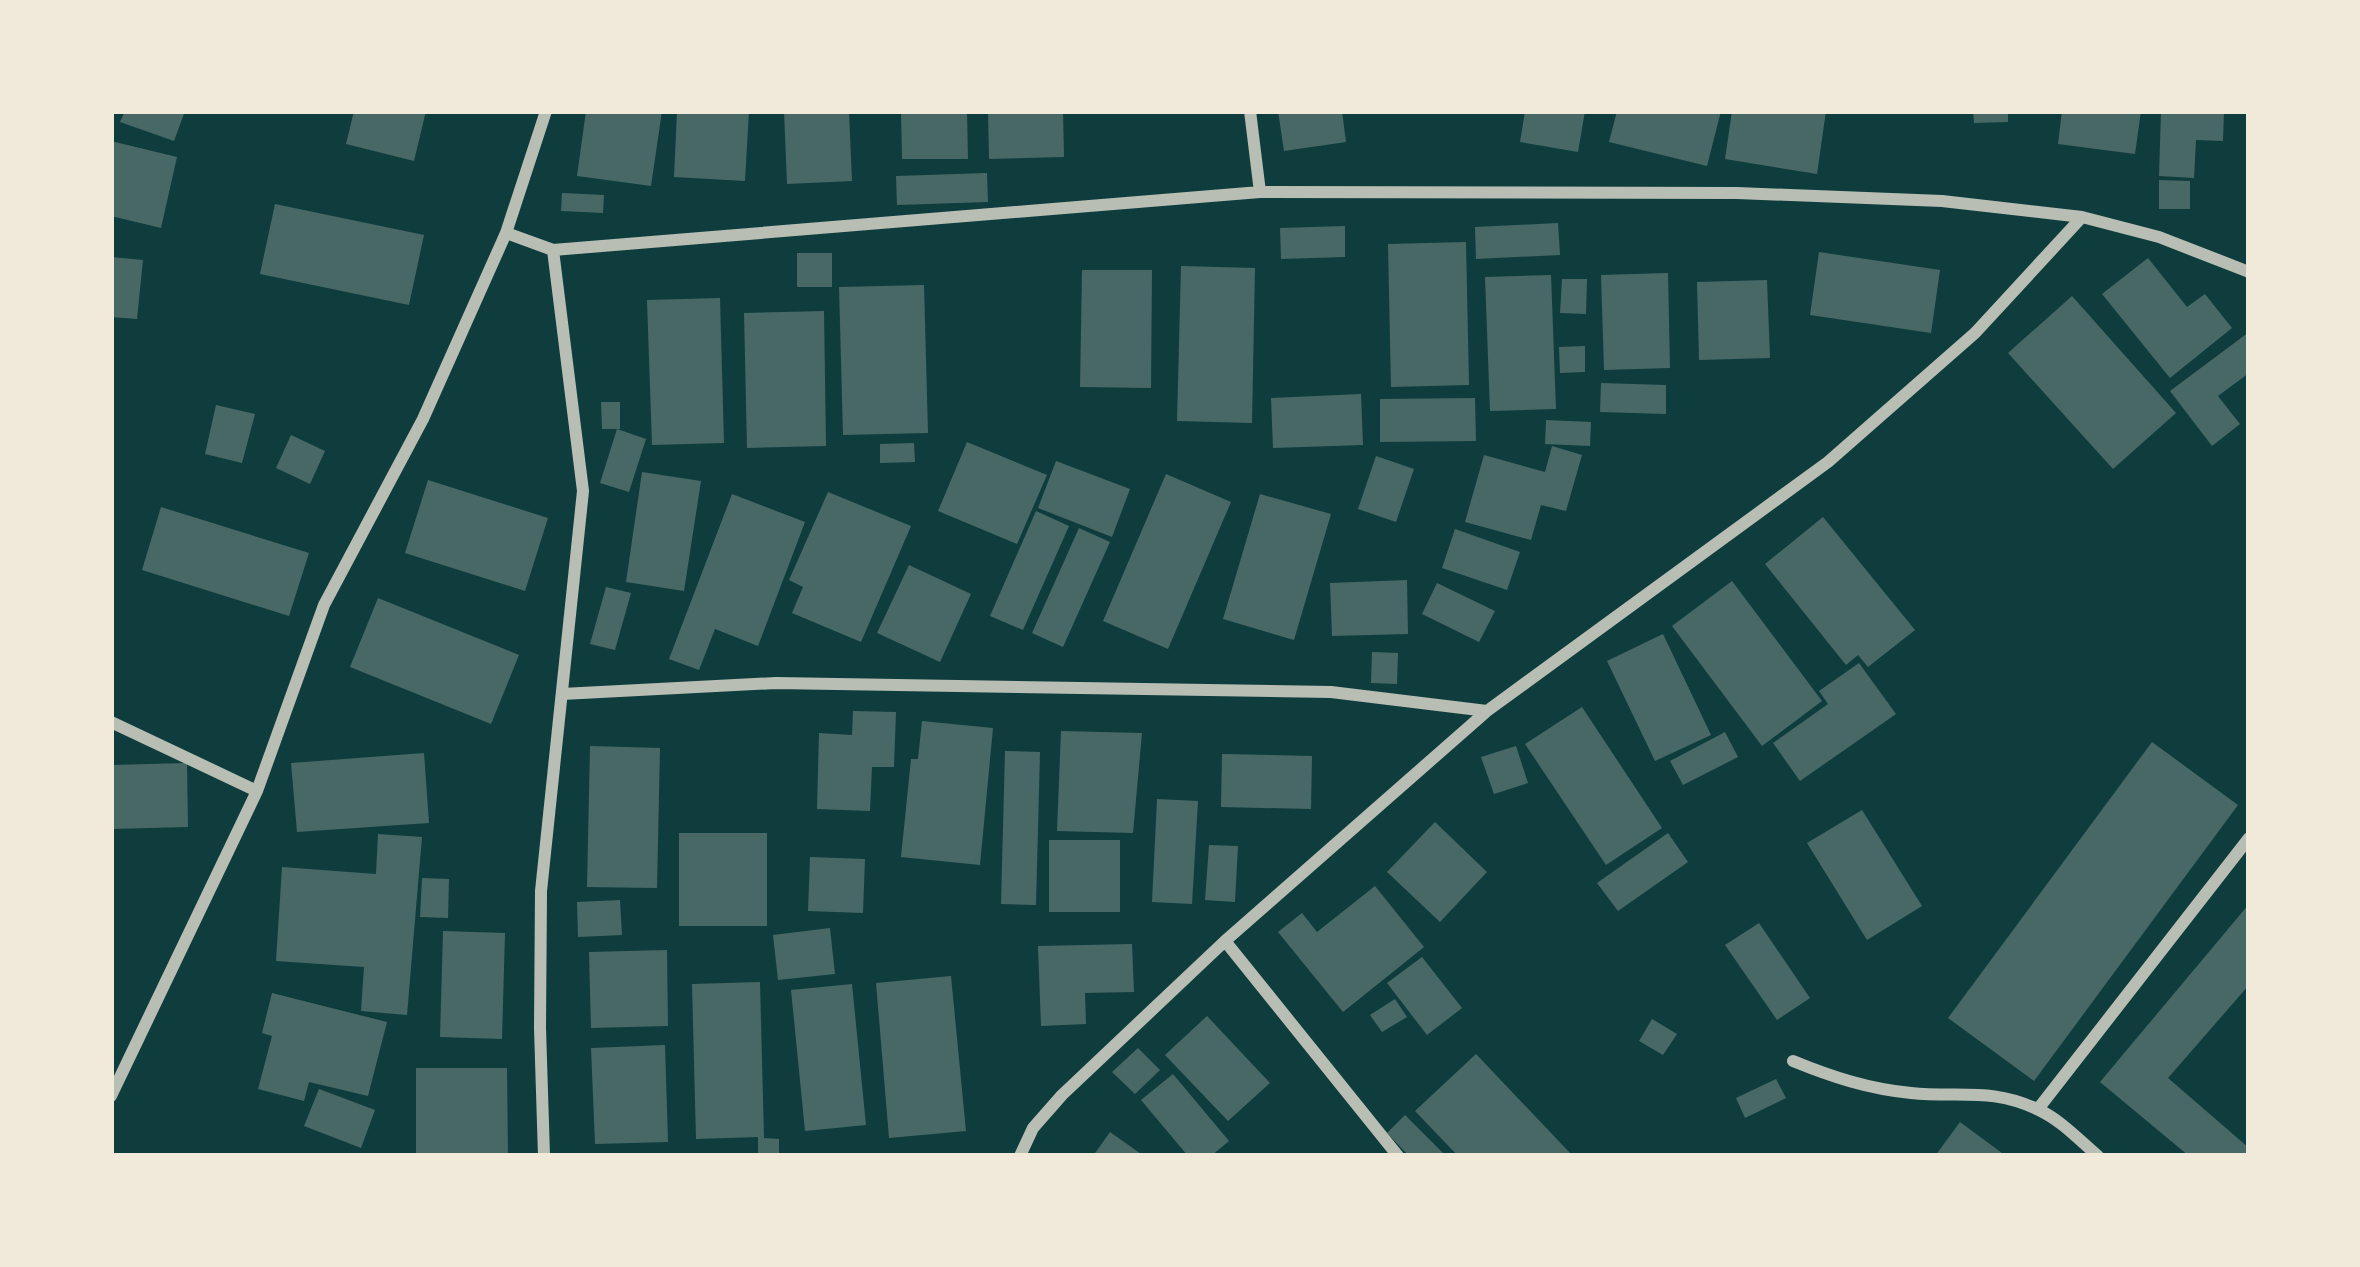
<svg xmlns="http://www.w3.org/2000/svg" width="2360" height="1267" font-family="Poppins,sans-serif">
<rect width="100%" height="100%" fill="#0f3d3e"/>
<path fill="#486865" d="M125,111H185L174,141L120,122Z
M354,111H426L414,161L346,144Z
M586,111H662L651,186L577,176Z
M677,111H749L745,181L674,177Z
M784,111H849L852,181L787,184Z
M901,111H967L968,159H902Z
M988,111H1063L1064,157L989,159Z
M1278,111H1342L1346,142L1284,151Z
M1525,111H1585L1578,152L1520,142Z
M1617,111H1721L1707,166L1609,142Z
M1732,111H1826L1817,174L1725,159Z
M1973,111H2008V122L1974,123Z
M2062,111H2141L2135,154L2058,144Z
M2161,111H2224L2223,141L2196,140L2194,178L2159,176Z
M111,141L177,157L161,228L111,216Z
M987,173L988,202L897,205L896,176Z
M2159,180L2190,181V209H2159Z
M562,193L604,195L603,213L561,211Z
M275,204L424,235L409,305L260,274Z
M1558,223L1560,255L1476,259L1475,227Z
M1345,226V257L1281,259L1280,228Z
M1466,242L1469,385L1391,387L1388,244Z
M1819,252L1940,270L1931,333L1810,315Z
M797,253H832V287H797Z
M111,257L143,260L137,319L111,317Z
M2148,258L2187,307L2205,294L2232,328L2170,378L2102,294Z
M1181,266L1255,268L1252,423L1177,421Z
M1082,270H1152L1151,388L1080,387Z
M1668,273L1670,368L1604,370L1601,275Z
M1551,275L1556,409L1490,411L1485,277Z
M1562,279H1587L1586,314L1560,313Z
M1767,280L1770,358L1699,360L1697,282Z
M924,285L928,433L843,435L839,287Z
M2072,296L2176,413L2113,469L2008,353Z
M720,298L724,443L652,445L647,300Z
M824,311L826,446L747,448L744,313Z
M2249,332V373L2218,396L2240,424L2212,446L2170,391Z
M1585,346V372L1560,373L1559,347Z
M1601,383L1666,385V414L1600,412Z
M1361,394L1363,445L1273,448L1271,398Z
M1475,398L1476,441L1380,442V399Z
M601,402H620V429H602Z
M216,405L255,414L242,463L205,454Z
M1546,420L1591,422L1590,446L1545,444Z
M617,429L646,439L629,492L600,483Z
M291,435L325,451L310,484L276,468Z
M967,442L1047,475L1017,544L938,511Z
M914,443L915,462L880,463V444Z
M1552,446L1582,455L1566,511L1541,505L1531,540L1465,522L1484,455L1545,472Z
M1376,456L1414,469L1396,522L1358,509Z
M1056,461L1130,489L1112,537L1038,508Z
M642,472L701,481L684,591L626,582Z
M1166,474L1231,502L1168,649L1103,621Z
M428,480L548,518L525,591L405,553Z
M828,492L911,526L861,642L792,613L803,587L789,580Z
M732,494L805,522L758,646L715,629L699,670L669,659Z
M1260,494L1331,514L1294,640L1223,619Z
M161,507L309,553L289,616L142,570Z
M1036,511L1069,526L1023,630L990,616Z
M1823,517L1915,630L1868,667L1858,655L1846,665L1765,564Z
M1079,528L1110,542L1063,647L1032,633Z
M1455,529L1520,552L1507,590L1442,568Z
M909,565L971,594L940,662L877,633Z
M1407,580L1408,634L1332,636L1330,583Z
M1732,581L1822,701L1762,746L1672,626Z
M1437,583L1495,611L1479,642L1422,614Z
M606,587L631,593L615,650L590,644Z
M378,598L519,655L491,724L350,667Z
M1663,634L1711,735L1655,761L1607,661Z
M1372,652L1398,653L1397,684L1371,683Z
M1859,663L1896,714L1800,781L1773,743L1828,704L1819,691Z
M1582,707L1662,828L1606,865L1525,744Z
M853,711L896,712L894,767H872L870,811L817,809L819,733L852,735Z
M922,721L993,728L980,865L901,857L911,759H918Z
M1061,731L1142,733L1133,833L1057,831Z
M1725,732L1738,757L1683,785L1670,761Z
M2152,742L2238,805L2034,1081L1948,1018Z
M590,746L660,748L657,888L587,887Z
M1516,746L1528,783L1494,794L1481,757Z
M1005,751L1040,752L1036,905L1001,904Z
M424,753L429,823L297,832L291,763Z
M1222,754L1312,756L1311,809L1221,807Z
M187,763L188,827L111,829V765Z
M1157,799L1198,801L1192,904L1152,902Z
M1862,810L1922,906L1867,940L1807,843Z
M1435,822L1487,872L1440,922L1387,872Z
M679,833H767V926H679Z
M1668,833L1688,862L1618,911L1597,883Z
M378,834L422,837L407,1015L361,1011L364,967L276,961L282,867L376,874Z
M1049,840H1120V912H1049Z
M1209,845L1238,846L1235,902L1205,900Z
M810,857L865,859L863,913L808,911Z
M422,878L449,879L448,918L420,917Z
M1375,886L1424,947L1343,1012L1278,932L1302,913L1317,932Z
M620,900L622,935L578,937L577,902Z
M2249,904V985L2168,1078L2249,1148V1156H2189L2100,1082Z
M1759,923L1810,998L1777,1020L1725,945Z
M830,928L835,974L778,980L773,935Z
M443,931L505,933L502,1039L440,1037Z
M1132,944L1134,992L1085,993L1086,1024L1041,1026L1038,946Z
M667,950L668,1026L591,1028L589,952Z
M1422,957L1462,1008L1427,1035L1387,983Z
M951,976L966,1131L889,1138L876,983Z
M760,982L764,1138L779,1139V1156H758V1137L696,1139L692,984Z
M852,984L866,1125L805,1131L791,990Z
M272,993L387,1022L368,1096L309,1082L304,1101L258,1089L272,1036L262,1033Z
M1395,999L1407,1017L1382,1032L1370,1015Z
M1207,1016L1270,1083L1228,1121L1165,1055Z
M1652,1019L1677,1034L1663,1055L1639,1041Z
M665,1045L668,1142L595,1144L591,1048Z
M1138,1048L1160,1070L1135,1094L1112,1072Z
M1476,1054L1571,1154L1568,1156H1458L1415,1111Z
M416,1068H507L508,1156H416Z
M1173,1074L1229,1141L1211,1156H1188L1141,1100Z
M1776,1079L1786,1098L1745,1118L1736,1098Z
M319,1089L375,1110L361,1148L304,1126Z
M1405,1115L1446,1156H1409L1387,1133Z
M1960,1122L2006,1156H1935Z
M1110,1132L1144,1156H1093Z"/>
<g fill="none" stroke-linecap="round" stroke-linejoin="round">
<path stroke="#b8beb3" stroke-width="12" d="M1250,111L1260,192
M506,233L553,250L1260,192L1737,193L1942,201L2082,217L2159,237L2249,272
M562,694L776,683L1331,692L1487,711
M111,722L257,791
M1225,941L1398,1156
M1793,1061C1832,1077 1869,1089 1911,1093C1960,1098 1991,1087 2039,1110C2062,1121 2079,1140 2098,1156
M111,1096L257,791L324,605L423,419L506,233L546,111
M2038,1109L2249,838
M544,1156L540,1028L541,891L583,491L553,250
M1020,1156L1033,1128L1062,1095L1225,941L1487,711L1828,462L1975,333L2082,217"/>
</g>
<rect width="2360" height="1267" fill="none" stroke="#f1e9da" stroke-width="228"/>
</svg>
